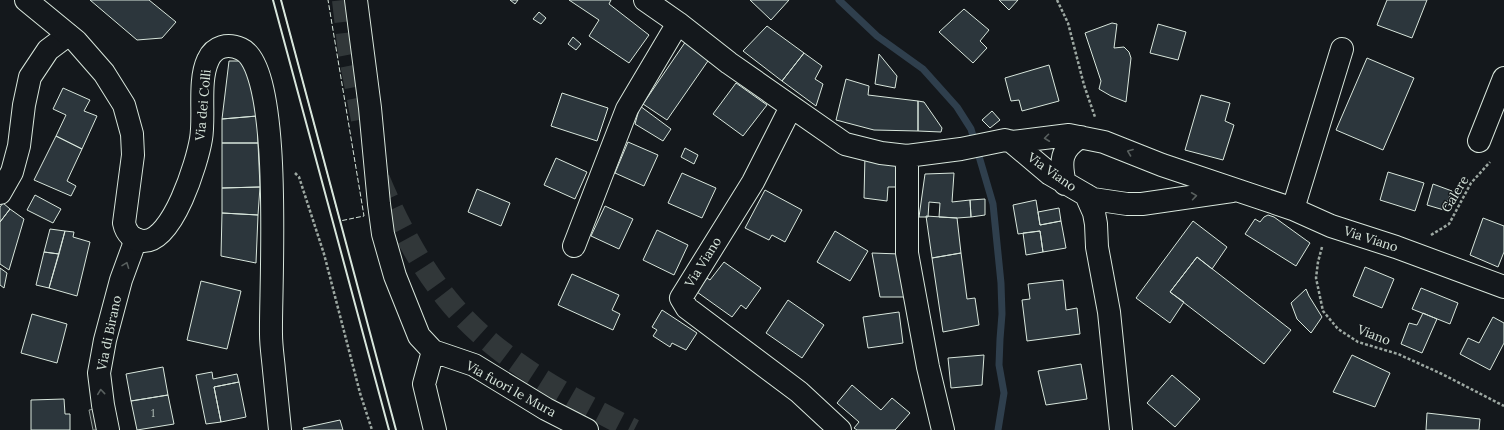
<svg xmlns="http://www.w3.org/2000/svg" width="1504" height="430" font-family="Lora,serif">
<rect width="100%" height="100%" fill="#14181c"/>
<path fill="#24282b" stroke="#939e99" d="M95,409L99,430H93L89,410Z"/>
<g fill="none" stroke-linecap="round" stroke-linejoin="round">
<path stroke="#2f3f4d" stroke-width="7" d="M839,0L877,36L923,69L957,107L971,129L993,204L1001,283L1002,314L1000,339L999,365L1004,393L998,430"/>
</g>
<path fill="#2c363c" stroke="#d8e6dc" d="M90,0H149L176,22L162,38L137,40Z
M510,0H518L515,4Z
M569,0H611L609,4L649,35L629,63L589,36L599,20Z
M750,0H789L771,20Z
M999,0H1018L1009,10Z
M1387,0H1427L1412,38L1377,25Z
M964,9L989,30L980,41L987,48L973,63L939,32Z
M539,12L546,18L541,24L533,19Z
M1112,23L1117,24L1114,48L1124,47L1129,52L1131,58L1126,102L1111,96L1099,89L1101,81L1085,33Z
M1158,24L1186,32L1178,60L1150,53Z
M767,26L804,53L782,81L743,51Z
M573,37L581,44L576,50L568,44Z
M686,41L710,58L667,120L643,104Z
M804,53L822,66L815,79L823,84L816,106L782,81Z
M879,54L897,76L895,88L875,84Z
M1367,58L1414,78L1383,150L1336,130Z
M229,61H249L257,116L222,119Z
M1049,65L1059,101L1022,111L1019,100L1011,101L1005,78Z
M846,79L869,86L868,95L918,101V131L874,130L836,120Z
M736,83L767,105L743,136L713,114Z
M63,88L90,100L84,111L97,116L82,149L56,136L66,115L53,109Z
M562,93L608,108L597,141L551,126Z
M1201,95L1230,103L1225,121L1234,125L1223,160L1185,150Z
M918,101L924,102L942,128L941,132L918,131Z
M640,106L671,129L663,141L635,124Z
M992,111L1000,120L990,128L982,120Z
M257,116L258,143H222V119Z
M56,136L82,149L67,181L76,186L71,196L34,180Z
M628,142L658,155L644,186L615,173Z
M222,143H258L260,187L222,188Z
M685,148L698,155L694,164L681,157Z
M865,154L898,157V187H888L887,201L864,198Z
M556,158L587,172L575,199L544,185Z
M1388,172L1424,183L1415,211L1380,200Z
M682,173L716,188L702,218L668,203Z
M954,173L952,202L970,200L971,217L957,218L939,217L940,203L929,202L928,217H919L925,174Z
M1433,184L1452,191L1444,210L1427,205Z
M260,187L258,215L222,213V188Z
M477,189L510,203L501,226L468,212Z
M765,190L802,210L785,242L772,235L769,240L745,228Z
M35,195L61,209L53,223L27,210Z
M985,199V215L971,217L970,200Z
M1036,200L1040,225L1061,221L1066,248L1043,252L1040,231L1018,234L1013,205Z
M3,203L10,209L0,222V207Z
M605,206L633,219L619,249L591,236Z
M1059,208L1061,221L1040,225L1038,212Z
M10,209L24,219L9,270L0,264V222Z
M222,213L258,215L256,263L221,256Z
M1268,215L1274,217L1310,243L1296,266L1245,234L1255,219L1260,222L1264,217Z
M926,216L957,218L961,253L932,258Z
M1483,218L1504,226V252L1498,267L1470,255Z
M1193,221L1227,247L1212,269L1197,257L1170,292L1184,302L1170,323L1136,298Z
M50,229L65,231L59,254L44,252Z
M657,230L688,245L674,275L643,260Z
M65,231L74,232L73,237L90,242L77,296L49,288Z
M835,231L868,251L850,281L817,262Z
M1040,231L1043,252L1026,255L1023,233Z
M44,252L59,254L49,288L36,285Z
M872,253L900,254L908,297H880Z
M961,253L967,299L975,298L979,325L943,332L932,258Z
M1197,257L1291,330L1264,364L1170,292Z
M724,262L761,288L746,309L741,305L732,317L697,292L707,278L710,280Z
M1365,267L1394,279L1382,308L1353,296Z
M0,268L7,273L4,288L0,285Z
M572,274L619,295L612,310L620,314L613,330L558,305Z
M1063,280L1066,310L1077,308L1080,334L1027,341L1022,300L1030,299L1028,284Z
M201,281L241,291L227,349L187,340Z
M1421,288L1458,303L1450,324L1412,309Z
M1306,289L1309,296L1322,317L1311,333L1297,319L1291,303Z
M788,300L824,325L802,358L766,333Z
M662,310L697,333L686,350L672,343L670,347L653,336L657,330L652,327Z
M899,312L903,343L868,348L863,317Z
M1423,313L1437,319L1422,353L1401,344L1409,323L1417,325Z
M32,314L67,324L57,363L21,353Z
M1493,317L1504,323V343L1490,370L1460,354L1468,338L1479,343Z
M984,355L982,385L951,388L948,358Z
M1352,355L1390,373L1375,407L1333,392Z
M1081,364L1087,399L1046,405L1038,371Z
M163,367L168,395L131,401L126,374Z
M212,372L213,379L237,374L239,382L214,387L221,422L206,424L196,375Z
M1172,375L1200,399L1175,427L1147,403Z
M239,382L246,417L221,422L214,387Z
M852,385L881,410L892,398L910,413L895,430H857L854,428L859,422L837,403Z
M168,395L174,424L137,430L131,401Z
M64,399L65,414H70V430H31V400Z
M1427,413L1480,419L1479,430H1426Z
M340,420L343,430H304L303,428Z"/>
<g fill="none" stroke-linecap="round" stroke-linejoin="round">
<path stroke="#313739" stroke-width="22" stroke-dasharray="22 11" stroke-linecap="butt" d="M343,0L349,53L363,125
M379,179C397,222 419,264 448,300C495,358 568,397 634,430"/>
<g stroke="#d8e6dc" stroke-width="24">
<path id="street" d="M356,0L370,108L379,204L383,234L395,276L419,336L433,351L474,365L546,409L587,430
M645,0L678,23L729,63L845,144L881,153L907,156L961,149L1005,140L1012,142L1069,135L1104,142L1162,165L1293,209L1331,226L1396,247L1504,287
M791,107L753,182L681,298L687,308L799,392L840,430
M1479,141L1504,78
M1012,142L1050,174L1093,199L1127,204H1142L1232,191
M907,156V253L928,367L943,430
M1065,184C1060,162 1060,149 1081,137
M0,193L12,172L19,146L24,105L30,77L48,50L68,35
M1086,195L1094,213L1096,224L1097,247L1109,312L1121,430
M1293,209L1342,49
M574,246L627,109L678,23
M433,351L424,384L435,430
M108,430L103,405L99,373L105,340L121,280L136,239"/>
</g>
<g stroke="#d8e6dc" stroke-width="24">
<path id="secondary" d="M26,0L76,41L104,73L124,105L132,134L133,155L124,223C126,233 133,241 144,241C173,241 197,163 201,139C205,116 198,81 208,60C214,46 228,43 241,49C284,68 270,288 271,334C271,346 273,358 274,370C276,390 278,410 280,430"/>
</g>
<path stroke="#9da8a2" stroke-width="2.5" stroke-dasharray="3 2" stroke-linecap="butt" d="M1057,0L1068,23L1084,85L1095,117
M295,173L299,177L324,254L360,393L372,430
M1431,235L1449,224L1471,183L1490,162
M1322,247L1318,262L1316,278L1323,311L1338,329L1358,342L1398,354L1442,374L1504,406"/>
<use href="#street" stroke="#14181c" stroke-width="22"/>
<use href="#secondary" stroke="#14181c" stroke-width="22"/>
<path stroke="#d8e6dc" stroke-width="1" stroke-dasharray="5 2" stroke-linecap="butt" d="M281,0L340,221L364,216L328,0"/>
<path stroke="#d8e6dc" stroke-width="2" d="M273,0L389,430
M281,0L396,430"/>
</g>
<defs><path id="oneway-chevron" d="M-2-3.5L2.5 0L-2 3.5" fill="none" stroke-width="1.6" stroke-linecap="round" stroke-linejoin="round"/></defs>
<g stroke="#59605f">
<use href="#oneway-chevron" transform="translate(1047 138) rotate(173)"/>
<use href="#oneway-chevron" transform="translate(1130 152) rotate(-159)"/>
<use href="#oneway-chevron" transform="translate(1194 196) rotate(-8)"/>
<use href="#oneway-chevron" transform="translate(126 265) rotate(-69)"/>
<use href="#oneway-chevron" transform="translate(101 392) rotate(-96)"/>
</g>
<g text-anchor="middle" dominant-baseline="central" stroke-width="3" stroke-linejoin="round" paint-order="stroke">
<g font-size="11" fill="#adbab4">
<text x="153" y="413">1</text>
</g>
<g font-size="13" fill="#d8e6dc" stroke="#14181c">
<text transform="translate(203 105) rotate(-85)">Via dei Colli</text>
<text transform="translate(1052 172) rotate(35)">Via Viano</text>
<text transform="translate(1455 194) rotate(-59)">Galere</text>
<text transform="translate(1371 239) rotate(18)">Via Viano</text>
<text transform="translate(703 262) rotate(-58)">Via Viano</text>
<text transform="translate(109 333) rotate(-78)">Via di Birano</text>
<text transform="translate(1374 335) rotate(21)">Viano</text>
<text transform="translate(511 389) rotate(29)">Via fuori le Mura</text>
</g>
</g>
</svg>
